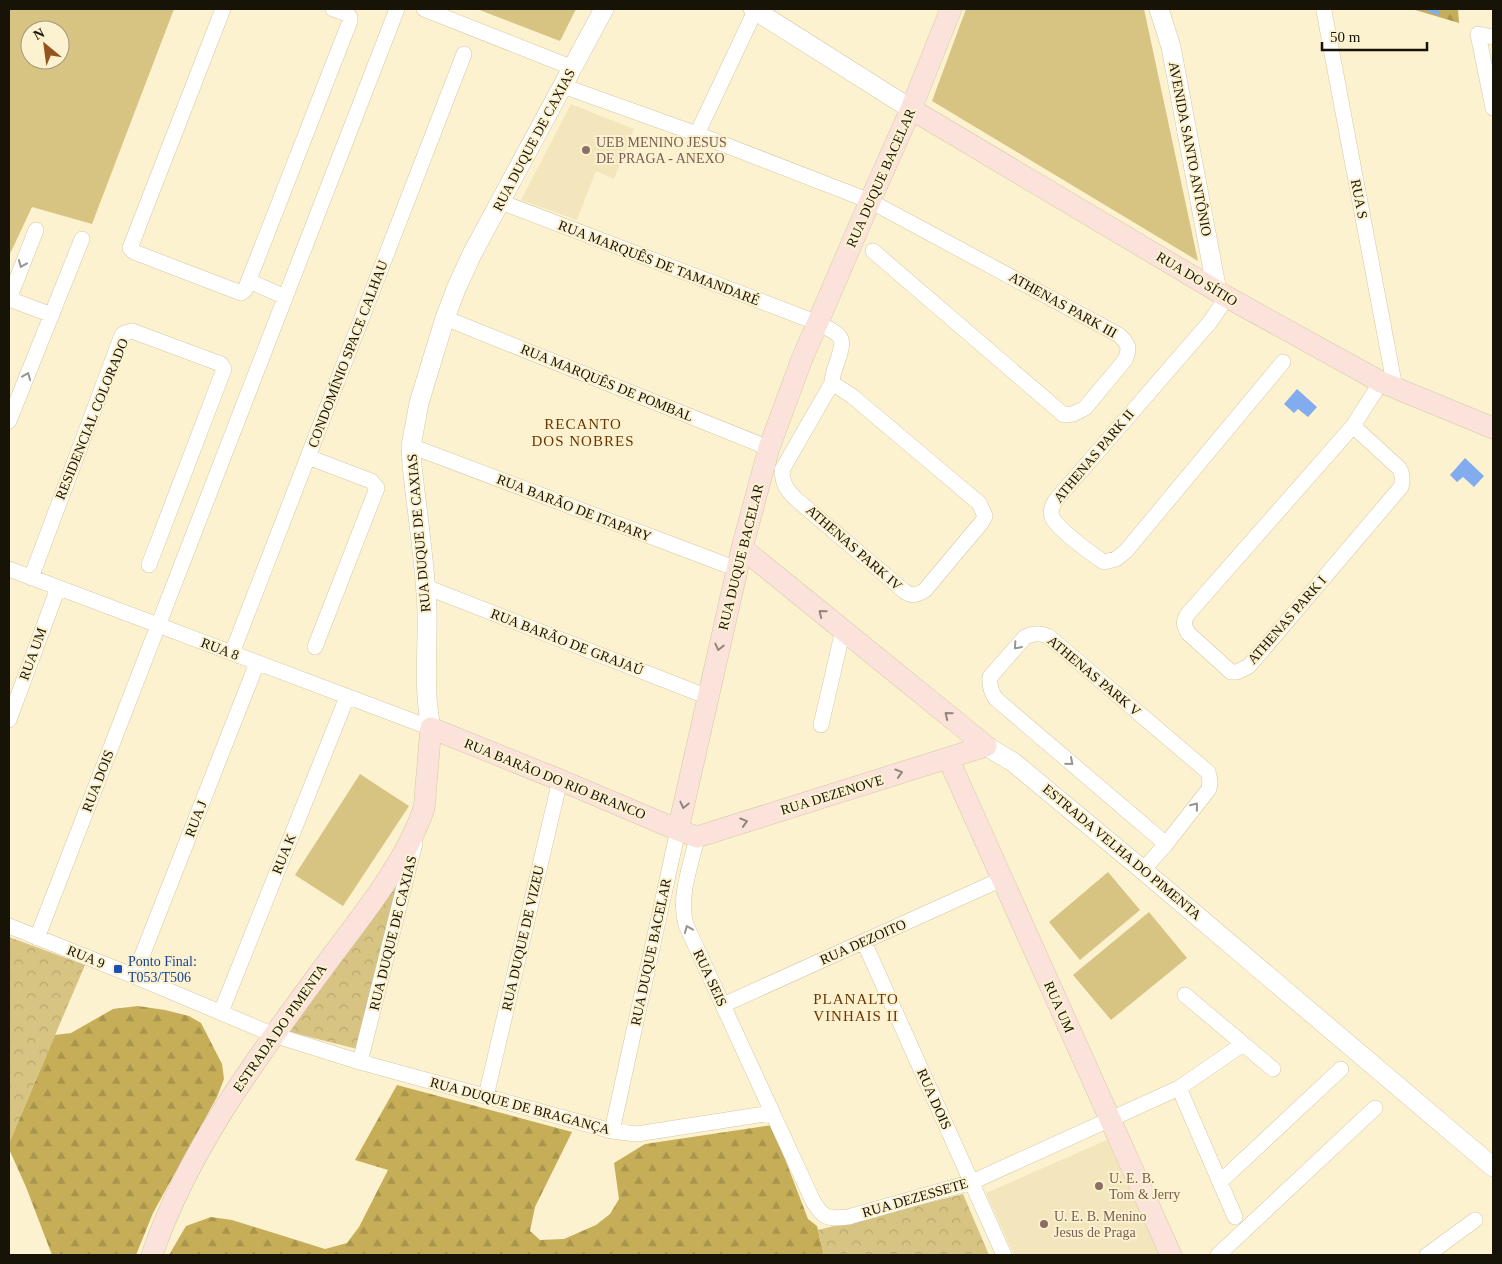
<svg xmlns="http://www.w3.org/2000/svg" width="1502" height="1264" font-family="Georgia,serif">
<defs>
<pattern id="forest-firs" width="22" height="20" patternUnits="userSpaceOnUse" patternTransform="scale(1.25)"><rect width="22" height="20" fill="#c6ad58"/><path d="M5 1l3.5 6h-7zM16 11l3.5 6h-7z" fill="#a9944b"/></pattern>
<pattern id="park-crowns" width="20" height="18" patternUnits="userSpaceOnUse" patternTransform="scale(1.25)"><rect width="20" height="18" fill="#d7c483"/><path d="M2 6a3 3 0 1 1 6 0M12 15a3 3 0 1 1 6 0" fill="none" stroke="#b8a870"/></pattern>
</defs>
<rect width="100%" height="100%" fill="#fdf2cf"/>
<path fill="#f3e6bc" d="M571,104L634,129L614,179L596,171L577,220L521,200Z
M1107,1140L1159,1255H1014L986,1193Z"/>
<path fill="#d7c483" fill-rule="evenodd" d="M9,9H174L92,224L32,207L9,256ZM30,30H60V60H30Z
M477,9H576L560,41Z
M966,9H1144L1198,261L932,101Z
M360,774L409,806L343,906L295,875Z
M1108,872L1140,910L1080,960L1049,922Z
M1149,912L1187,958L1111,1020L1073,975Z"/>
<path fill="url(#forest-firs)" d="M1412,9H1458L1459,23Z
M138,1006L165,1010L189,1016L201,1023L222,1064L224,1079L217,1097L153,1213L136,1255H52L26,1187L9,1149V1143L55,1035L71,1033L113,1009Z
M397,1085L572,1132L535,1207L530,1231L540,1240L564,1239L596,1225L610,1214L619,1199L614,1163L645,1144L772,1125L808,1219L817,1226L824,1255H169L186,1226L211,1217L232,1220L325,1249L347,1243L359,1227L388,1170L355,1160Z"/>
<path fill="url(#park-crowns)" d="M399,880L357,1049L286,1031Z
M9,937L85,965L9,1143Z
M963,1194L989,1255H824L818,1230Z"/>
<path fill="#82abf0" d="M1297,389L1317,407L1308,417L1298,409L1294,413L1284,404Z
M1465,458L1484,476L1474,487L1463,477L1457,482L1450,475Z"/>
<g fill="none" stroke-linecap="round" stroke-linejoin="round">
<path stroke="#82abf0" stroke-width="4.5" d="M1428,9L1438,13"/>
<g stroke="#d2c8a6" stroke-width="16">
<path id="minor" d="M223,9L130,248L134,252L241,293L245,290L350,21V17L347,14L333,9
M424,9L573,68
M1324,11L1395,388
M1493,37L1478,34L1493,108
M563,86L697,134L870,201L1119,335C1129,344 1130,348 1125,360L1085,408L1073,414L1064,415L873,251
M697,134L756,9
M501,202L818,323C824,327 834,330 839,336C848,345 831,370 832,383
M249,281L285,297
M1227,297L1210,322L1055,501C1052,507 1050,511 1052,517C1057,529 1093,555 1104,562L1116,559L1126,551L1283,362
M9,299L36,230
M9,299L52,315
M445,318L769,448
M832,383L852,396L979,503L985,516L982,522L925,590C917,595 912,597 904,591L796,499C786,489 783,485 782,470Z
M9,421L82,239
M1353,426L1399,468C1403,475 1403,480 1401,487L1249,666L1237,672H1231L1188,633C1184,626 1183,622 1187,615L1353,426L1381,382
M411,446L737,569
M308,457L371,481L377,488L315,647
M9,569L431,728
M31,578L122,335L125,333L132,331L221,364L224,369L149,565
M426,587L708,697
M232,653L464,54
M9,720L58,588
M821,725L843,630
M697,837C691,866 678,896 686,925L813,1201C824,1219 827,1219 848,1217L972,1182L1179,1088L1243,1044
M1143,870L1166,844L1209,789L1210,781L1208,772L1048,636C1039,633 1033,633 1025,637L990,677C989,686 991,692 996,699L1166,844
M9,926L134,976L274,1035L360,1062L612,1131L637,1134L771,1113
M37,938L397,9
M864,942L1004,1255
M134,976L257,663
M1185,995L1273,1069
M723,1005L1002,879
M221,1012L347,697
M360,1062L415,843
M1179,1088L1235,1217
M486,1096L560,780
M612,1131L678,830
M1220,1182L1341,1069
M1218,1255L1375,1108
M1427,1255L1475,1220"/>
</g>
<g stroke="#d2c8a6" stroke-width="20">
<path id="tertiary" d="M753,9L911,109
M1159,9L1171,47L1217,291
M431,728C423,688 428,650 427,610C425,561 417,513 412,465L411,446L419,403L445,318L456,289L472,254L604,9
M986,746L1013,762L1143,870L1493,1167"/>
</g>
<g stroke="#d2c8a6" stroke-width="22">
<path id="secondary" d="M911,109L1227,297L1381,382L1493,428
M742,548L986,746
M948,758L1171,1255
M678,830L742,548L769,448L802,359L870,201L911,109L951,9
M152,1255C189,1147 259,1055 326,964C360,918 404,865 423,811C426,803 425,793 426,785C428,766 429,747 431,728L560,780L678,830L697,837L986,746"/>
</g>
<use href="#minor" stroke="#fff" stroke-width="15"/>
<use href="#tertiary" stroke="#fff" stroke-width="19"/>
<use href="#secondary" stroke="#fbe3db" stroke-width="21"/>
</g>
<defs><path id="oneway-chevron" d="M-2-3.5L2.5 0L-2 3.5" fill="none" stroke-width="1.6" stroke-linecap="round" stroke-linejoin="round" transform="scale(1.25)"/></defs>
<g stroke="#97958f">
<use href="#oneway-chevron" transform="translate(22 264) rotate(112)"/>
<use href="#oneway-chevron" transform="translate(27 376) rotate(-68)"/>
<use href="#oneway-chevron" transform="translate(1017 646) rotate(131)"/>
<use href="#oneway-chevron" transform="translate(1070 762) rotate(41)"/>
<use href="#oneway-chevron" transform="translate(1195 806) rotate(-52)"/>
<use href="#oneway-chevron" transform="translate(688 929) rotate(-112)"/>
</g>
<g stroke="#94857c">
<use href="#oneway-chevron" transform="translate(822 613) rotate(-141)"/>
<use href="#oneway-chevron" transform="translate(719 647) rotate(103)"/>
<use href="#oneway-chevron" transform="translate(948 715) rotate(-141)"/>
<use href="#oneway-chevron" transform="translate(899 773) rotate(-17)"/>
<use href="#oneway-chevron" transform="translate(684 805) rotate(103)"/>
<use href="#oneway-chevron" transform="translate(744 822) rotate(-17)"/>
</g>
<g fill="#8d6e63" stroke="#fdf2cf" stroke-width="2">
<circle cx="586" cy="150" r="5"/>
<circle cx="1099" cy="1186" r="5"/>
<circle cx="1044" cy="1224" r="5"/>
</g>
<rect fill="#1a4fb4" stroke="#fdf2cf" stroke-width="2" x="113" y="964" width="10" height="10" rx="2.5"/>
<g text-anchor="middle" dominant-baseline="central" stroke-width="4" stroke-linejoin="round" paint-order="stroke">
<g font-size="14" fill="#171307" stroke="#fdf2cf">
<text transform="translate(534 140) rotate(-62)">RUA DUQUE DE CAXIAS</text>
<text transform="translate(1190 149) rotate(79)">AVENIDA SANTO ANTÔNIO</text>
<text transform="translate(881 178) rotate(-66)">RUA DUQUE BACELAR</text>
<text transform="translate(1359 199) rotate(79)">RUA S</text>
<text transform="translate(659 263) rotate(21)">RUA MARQUÊS DE TAMANDARÉ</text>
<text transform="translate(1197 279) rotate(31)">RUA DO SÍTIO</text>
<text transform="translate(1063 305) rotate(29)">ATHENAS PARK III</text>
<text transform="translate(348 354) rotate(-69)">CONDOMÍNIO SPACE CALHAU</text>
<text transform="translate(607 383) rotate(22)">RUA MARQUÊS DE POMBAL</text>
<text transform="translate(92 419) rotate(-68)">RESIDENCIAL COLORADO</text>
<text transform="translate(1094 456) rotate(-50)">ATHENAS PARK II</text>
<text transform="translate(574 508) rotate(21)">RUA BARÃO DE ITAPARY</text>
<text transform="translate(419 533) rotate(-95)">RUA DUQUE DE CAXIAS</text>
<text transform="translate(854 548) rotate(41)">ATHENAS PARK IV</text>
<text transform="translate(741 557) rotate(-76)">RUA DUQUE BACELAR</text>
<text transform="translate(1287 620) rotate(-49)">ATHENAS PARK I</text>
<text transform="translate(567 642) rotate(21)">RUA BARÃO DE GRAJAÚ</text>
<text transform="translate(220 649) rotate(21)">RUA 8</text>
<text transform="translate(33 654) rotate(-70)">RUA UM</text>
<text transform="translate(1094 676) rotate(40)">ATHENAS PARK V</text>
<text transform="translate(555 779) rotate(22)">RUA BARÃO DO RIO BRANCO</text>
<text transform="translate(98 781) rotate(-69)">RUA DOIS</text>
<text transform="translate(832 795) rotate(-17)">RUA DEZENOVE</text>
<text transform="translate(196 819) rotate(-69)">RUA J</text>
<text transform="translate(1122 852) rotate(40)">ESTRADA VELHA DO PIMENTA</text>
<text transform="translate(284 854) rotate(-68)">RUA K</text>
<text transform="translate(393 933) rotate(-76)">RUA DUQUE DE CAXIAS</text>
<text transform="translate(523 938) rotate(-77)">RUA DUQUE DE VIZEU</text>
<text transform="translate(863 942) rotate(-24)">RUA DEZOITO</text>
<text transform="translate(651 952) rotate(-78)">RUA DUQUE BACELAR</text>
<text transform="translate(86 957) rotate(22)">RUA 9</text>
<text transform="translate(710 978) rotate(65)">RUA SEIS</text>
<text transform="translate(1059 1007) rotate(66)">RUA UM</text>
<text transform="translate(280 1028) rotate(-55)">ESTRADA DO PIMENTA</text>
<text transform="translate(934 1099) rotate(66)">RUA DOIS</text>
<text transform="translate(520 1106) rotate(15)">RUA DUQUE DE BRAGANÇA</text>
<text transform="translate(915 1198) rotate(-16)">RUA DEZESSETE</text>
</g>
<g font-size="14" fill="#785e54" stroke="#fdf2cf" text-anchor="start">
<text x="596" y="142">UEB MENINO JESUS<tspan x="596" dy="16">DE PRAGA - ANEXO</tspan></text>
<text x="1109" y="1178">U. E. B.<tspan x="1109" dy="16">Tom &amp; Jerry</tspan></text>
<text x="1054" y="1216">U. E. B. Menino<tspan x="1054" dy="16">Jesus de Praga</tspan></text>
</g>
<g font-size="14" fill="#164399" stroke="#fdf2cf" text-anchor="start">
<text x="128" y="961">Ponto Final:<tspan x="128" dy="16">T053/T506</tspan></text>
</g>
<g font-size="15" letter-spacing="1" fill="#6e3400" stroke="#fdf2cf">
<text x="583" y="424">RECANTO<tspan x="583" dy="17">DOS NOBRES</tspan></text>
<text x="856" y="999">PLANALTO<tspan x="856" dy="17">VINHAIS II</tspan></text>
</g>
</g>
<rect width="1502" height="1264" fill="none" stroke="#171307" stroke-width="20"/>
<g transform="translate(45 45) rotate(331)"><circle r="24" fill="#fdf2cf" stroke="#a1997f"/>
<path d="M0-4L9 19L0 12L-9 19Z" fill="#955320"/>
<text y="-8" font-size="14" font-weight="bold" text-anchor="middle" fill="#171307">N</text>
</g>
<path d="M1322 42v8h105v-8" fill="none" stroke="#171307" stroke-width="2.5"/>
<text x="1330" y="42" font-size="15" fill="#171307" stroke="#fdf2cf" stroke-width="4" paint-order="stroke">50 m</text>
</svg>
